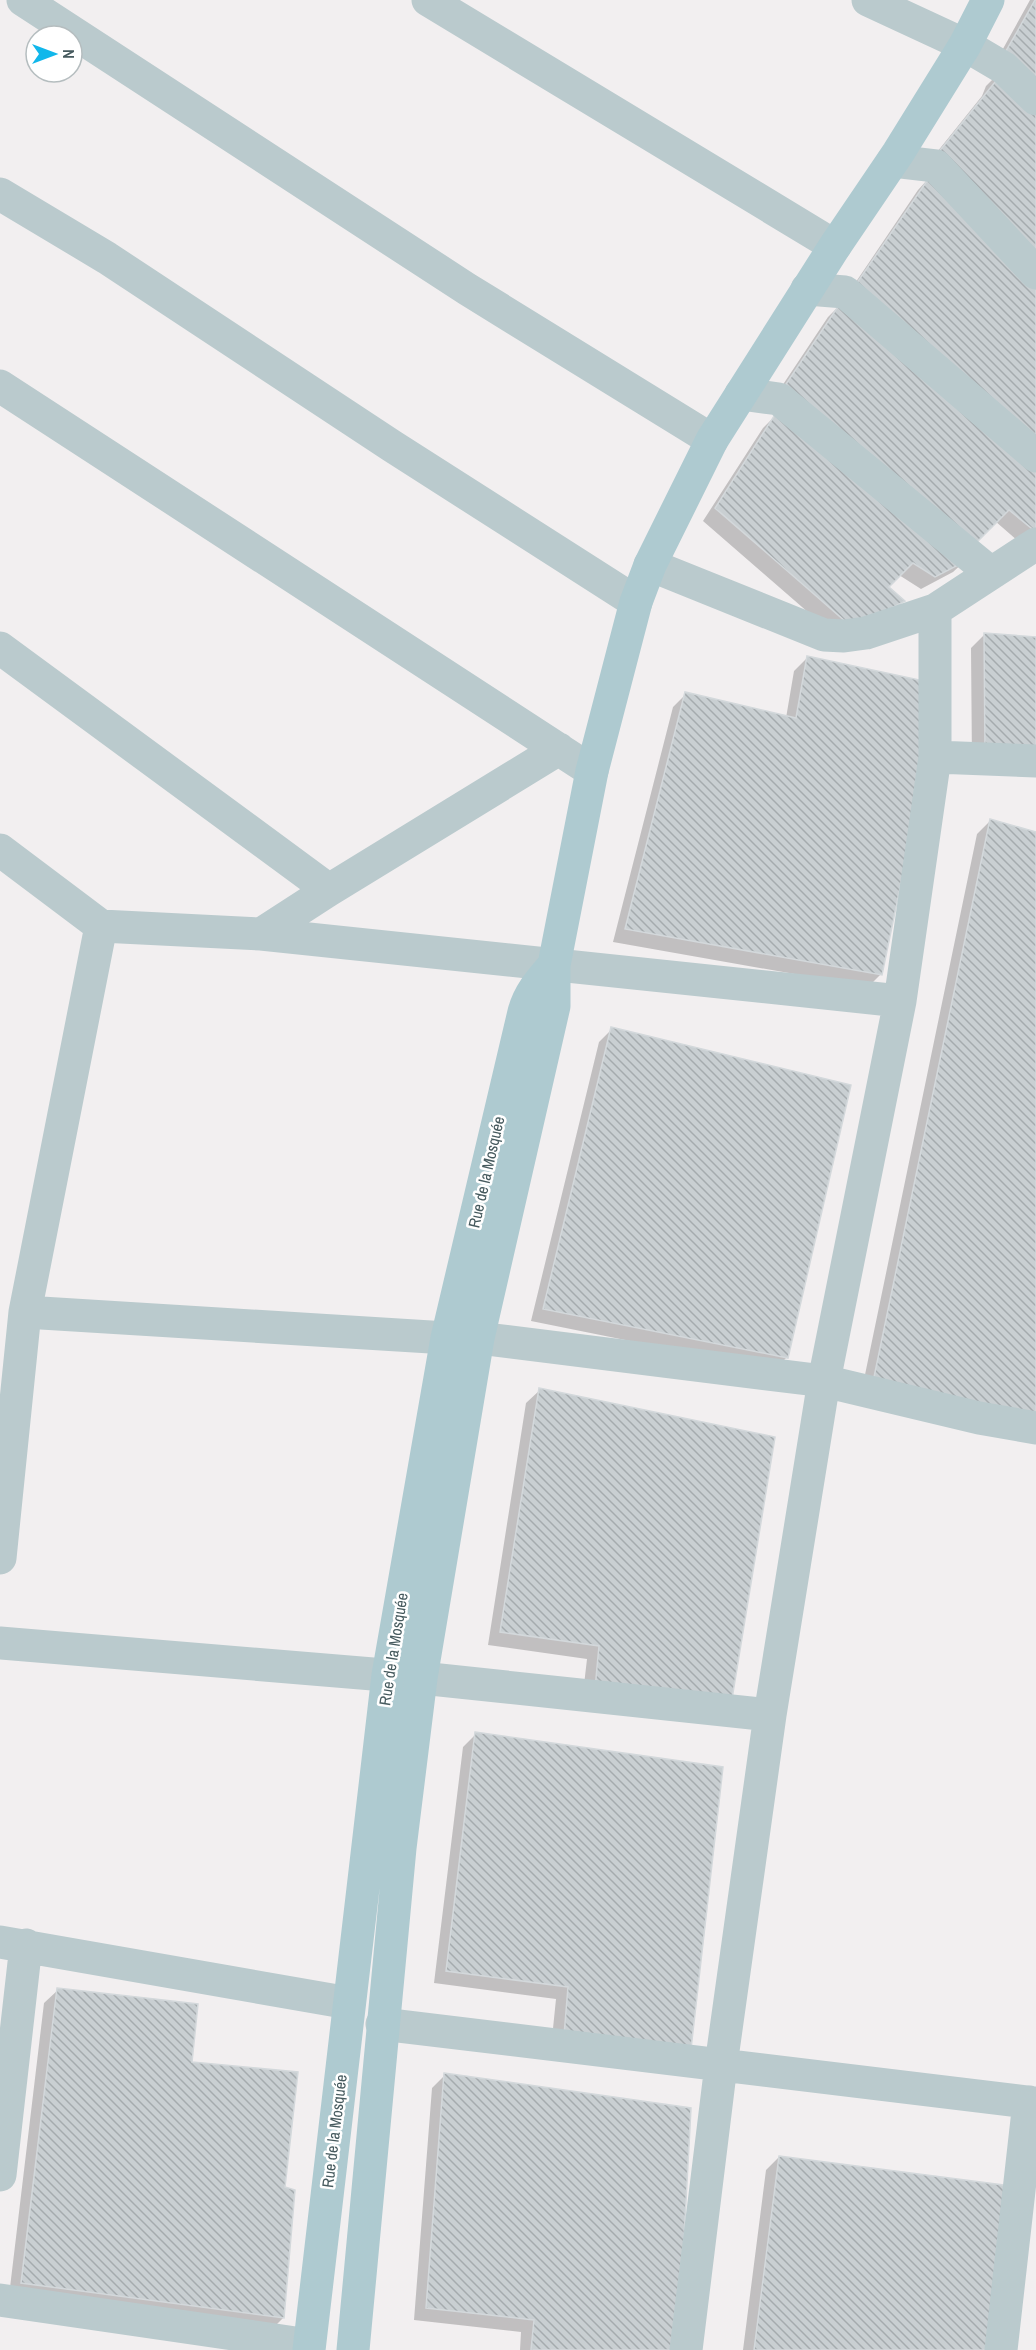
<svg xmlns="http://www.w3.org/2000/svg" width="1036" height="2350" font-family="'Archivo Narrow',sans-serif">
<defs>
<pattern id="building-back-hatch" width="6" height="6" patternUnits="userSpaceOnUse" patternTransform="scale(1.5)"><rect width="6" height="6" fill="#c9cfd2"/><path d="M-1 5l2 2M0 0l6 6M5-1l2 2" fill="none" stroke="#a5abae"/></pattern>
</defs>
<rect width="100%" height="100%" fill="#f2eff0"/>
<path fill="#0003" d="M1030,0H1036V541L1026,548L995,521L961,556L966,560L953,572L921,589L899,575L887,587L903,601L890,614L840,640L703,521L763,428L777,414L768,407L828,317L841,304L918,190L928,179L921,172L982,96L986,86L998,74L994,65Z
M984,635L1036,639V768L972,764L971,648Z
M807,658L881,974L868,987L613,942L673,707L686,694L786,718L794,671Z
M990,821L1036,833V1431L861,1394L977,834Z
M612,1029L787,1357L774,1370L531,1321L599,1042Z
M540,1390L774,1438L582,1702L587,1659L488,1645L526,1403Z
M476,1734L690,2048H551L556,1999L434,1983L463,1747Z
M58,1990L190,2064L283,2188V2318L270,2331L9,2296L44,2003Z
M445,2075L672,2350H520L521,2332L414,2320L432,2088Z
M779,2157L991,2350H743L766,2170Z"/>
<path fill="url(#building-back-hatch)" stroke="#d3d8db" stroke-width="1.5" d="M1035,0H1036V82L1006,51Z
M995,82L1036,110V262L933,159Z
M931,175L1036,284V445L854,287Z
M841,302L1036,463V532L1009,510L975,544L780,393Z
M776,413L968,560L935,577L913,563L889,587L905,601L853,628L715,508Z
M984,633L1036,637V755L985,752Z
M807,656L929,682L919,796L882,975L625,929L685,692L796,718Z
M990,819L1036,832V1416L873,1382Z
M611,1027L851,1085L788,1358L543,1309Z
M539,1388L775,1437L731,1705L595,1689L599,1646L500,1632Z
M475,1732L723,1767L691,2049L564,2036L568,1987L446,1971Z
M57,1988L198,2004L192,2062L298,2072L285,2187L295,2190L284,2318L21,2283Z
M444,2073L691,2108L679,2331L674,2350H531L534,2320L426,2308Z
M779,2156L1011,2186L993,2350H754Z"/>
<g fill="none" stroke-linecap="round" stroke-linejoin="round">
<path stroke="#bacacd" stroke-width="33" d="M23,0L467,289L712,440
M428,0L835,246
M868,0L965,45L1004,68L1036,99
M893,161L936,166L1036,273
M0,194L107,258L392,446L636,602
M807,289L845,292L1036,456
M0,386L592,771
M741,394L779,399L991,573
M650,565L824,635L844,636L866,633L935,610L1036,544
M0,648L329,890
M935,757L1036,761
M0,850L101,926
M261,934L329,890L559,749
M25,1312L447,1338H478L824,1381L979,1418L1036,1428
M0,1558L25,1312L101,926L261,934L900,1001
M0,1643L421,1678L770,1715
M0,1942L349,2003
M382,2024L1036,2103
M0,2175L26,1945
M0,2300L309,2345
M686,2350L721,2065L770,1715L824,1381L900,1001L935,757V610
M1001,2350L1029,2102"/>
<path stroke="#aecad0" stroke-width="33" d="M309,2350L388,1675L447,1338L524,1012C529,993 541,980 554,965
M353,2350L400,1848L421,1678L478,1338L554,1006V965L592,771L636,602L650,565L712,440L835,246L898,153L965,45L988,0"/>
</g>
<g text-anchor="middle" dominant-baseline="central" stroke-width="5" stroke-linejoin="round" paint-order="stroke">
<g font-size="16" fill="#465a5e" stroke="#fff">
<text transform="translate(486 1172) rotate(-77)">Rue de la Mosquée</text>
<text transform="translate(393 1649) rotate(-81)">Rue de la Mosquée</text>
<text transform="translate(334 2131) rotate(-83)">Rue de la Mosquée</text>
</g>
</g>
<g transform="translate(54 54) rotate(90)"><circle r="28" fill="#ffffff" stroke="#b5bdbf" stroke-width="1.5"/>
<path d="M0-4.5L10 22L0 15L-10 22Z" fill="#11b7eb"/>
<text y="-9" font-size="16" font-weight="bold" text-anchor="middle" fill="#465a5e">N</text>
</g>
</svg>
